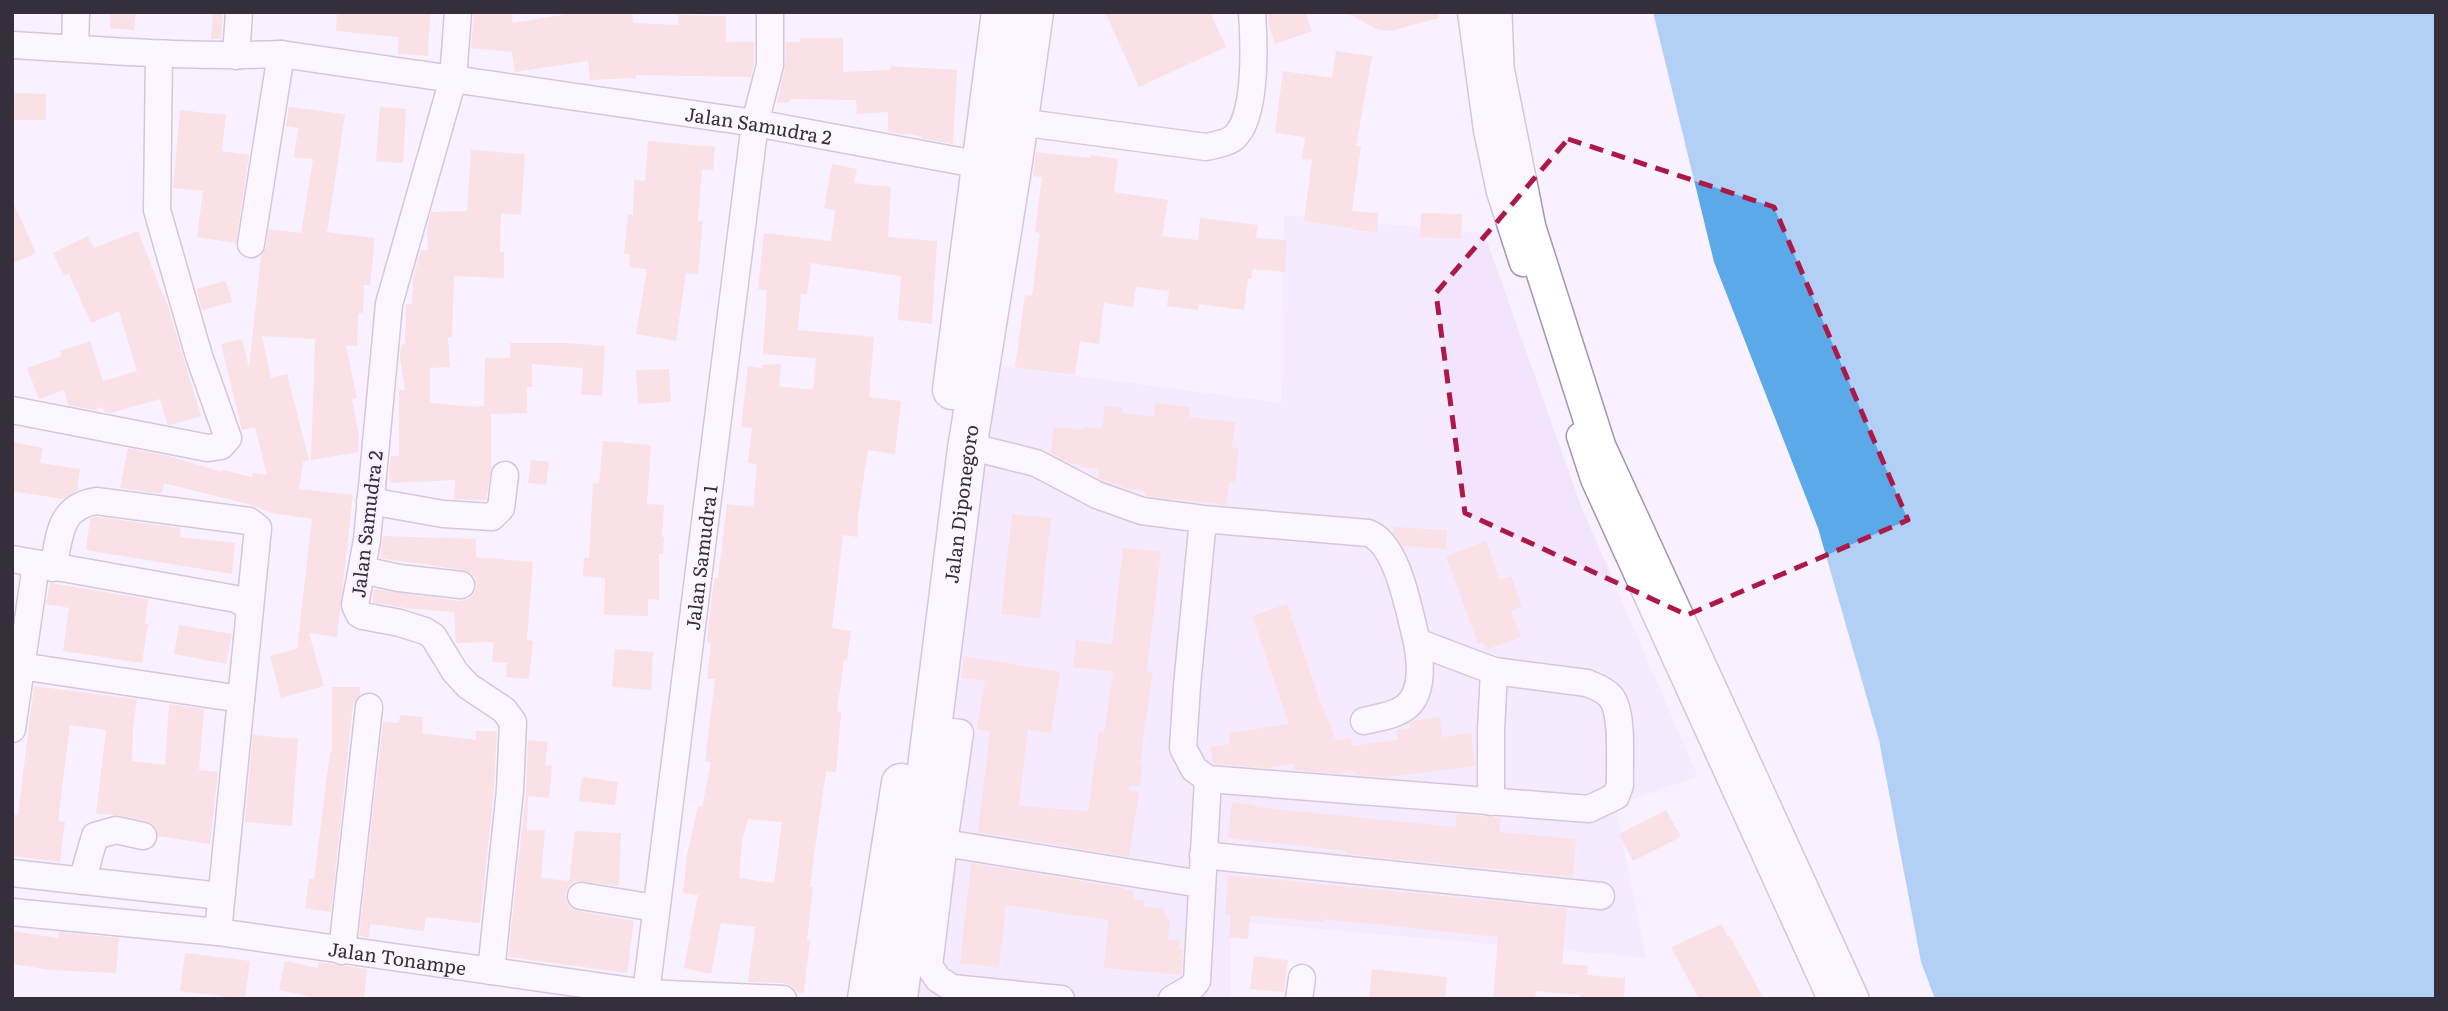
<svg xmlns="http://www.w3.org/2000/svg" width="2448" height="1011" font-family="Literata,serif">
<rect width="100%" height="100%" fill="#f9f1ff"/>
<path fill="#f1e4fc" d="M1284,215L1484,233L1581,506L1698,777L1615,805L1646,958L1231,921V999H913L996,365L1281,403Z"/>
<path fill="#5ca9e9" d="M1653,12H2436V999H1935L1921,962L1879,740L1818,528L1714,262Z"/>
<path fill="#f8cec7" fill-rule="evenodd" d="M111,12H136L134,30L110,28Z
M213,12H223L221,39H211Z
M337,12L430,14L428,56L398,54L399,37L336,31Z
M474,12H513L512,23L568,14L632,12L633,23L678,25V15L726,16V42H754V63L751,77L636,75V78L590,80L588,61L515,72L512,52L471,48Z
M1105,12H1210L1226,47L1139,87Z
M1268,12H1305L1312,31L1275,44L1269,26Z
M1346,12H1438L1439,18L1390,31L1376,29Z
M800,38H843V72L890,70V66L957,70L953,144L921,138V136L888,132V112L857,114L856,100L790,99V102L777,103L785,69L786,42H800Z
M1336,51L1372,56L1356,146H1361L1352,211L1378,213L1377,232L1353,230V228L1304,221L1312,160L1302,159L1305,137L1275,133L1283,71L1332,78Z
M15,93L46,94V120H12Z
M289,107L345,114L327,232L375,238L370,285H364L363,314L358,313L357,346H346L357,398L352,399L359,437L358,452L311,460L315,339L262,336L271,378L287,374L309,460L303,462L299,489L353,495L337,637L309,633L324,686L281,698L270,656L297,649L312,519L271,513L248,504L164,483L162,494L120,488L128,448L168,456L222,472L223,470L252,477L253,473L267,475L255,427L242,430L221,344L242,339L249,368L261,256L266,247L269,229L301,233L313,159L294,157L298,128L286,126Z
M380,107L406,109L403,163L376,161Z
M180,110L226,115L222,151L249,155L236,243L197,237L203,191L173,188Z
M648,141L715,147L713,170H702L698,221L703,222L698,274L686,273L676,341L636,334L647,269L630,267L629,254H624L628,214L633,215L634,180L645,181Z
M471,150L525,154L521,215L501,213L500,252H504V278L454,276L452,337H448L450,367L430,368V403L475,407L484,406L485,358H510V343H565L605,346L602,396L581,394L583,368L532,364V387H527V413L491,414V470L486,500L454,499L455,480L390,483L389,469L391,456H399V390H405L400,358L401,345L405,344L406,304H412L413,278L421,250H428L427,227L431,212L467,211Z
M1036,152L1090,158L1091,155L1118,159L1114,192L1168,200L1162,236L1198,240L1200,218L1258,225L1256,238L1287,240L1285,272L1253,269L1251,279H1248L1244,310L1199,304L1198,310L1167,306L1169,291L1136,287L1133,307L1104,303L1099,344L1080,341L1075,375L1015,367L1025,295L1032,296L1040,233L1035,232L1042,177L1033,176Z
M832,164L857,169L854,183L891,187L888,237L937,241L932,324L898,320L901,276L811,263L807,295L801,294L798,330L874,337L869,397L901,401L895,454L868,450L858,516V537L843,535L832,628L851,631L847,660L844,659L837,712L841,713L836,772L826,771L817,834L810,887H813L807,940L810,941L804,993L797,992L792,986L784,983L748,982L755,927L721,923L711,974L684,968L698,895L683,893L687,855L698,806L702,807L711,762L705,761L715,679H707L711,643L707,642L714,578H718L727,504L753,507L757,464L748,463L752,428L741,427L748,366L762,368V365L781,364L779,386L813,390L816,358L763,354L767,290L758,289L764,233L831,241L835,210L824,208ZM748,819L782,822L774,883L739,878L742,841Z
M12,200L36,253L12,264Z
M1421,213L1462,214L1461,239L1420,237Z
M138,231L163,296H165L201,416L170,425L167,424L160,399L110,413L104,412L103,407L94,410L68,405L64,390L39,399L27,368L62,356L60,351L90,341L103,381L137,371L119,311L91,323L69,274L64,276L53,253L88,236L94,248Z
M226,281L232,302L202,310L196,289Z
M669,369L671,402L638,404L636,370Z
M1155,403L1190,407L1189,417L1235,422L1232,447L1239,448L1235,483L1229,482L1226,505L1146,496L1145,491L1128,489L1098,478L1099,469L1081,467L1082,465L1071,464L1051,453L1054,427L1084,430L1085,427L1102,429L1105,406L1123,408L1122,413L1154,417Z
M603,441L651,445L647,504L664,505L662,537H664L663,554H659V600L648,599V616L604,615L605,578L583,576L584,558H589L593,483L599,484Z
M12,442L43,448L40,463L80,469L77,490L63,499L12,491Z
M531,460L549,462L546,485L528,483Z
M1012,514L1051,518L1040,618L1001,614Z
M97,517L181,528L180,537L235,543L232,574L86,550L90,519Z
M1394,527L1447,530L1446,549L1403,546L1393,533Z
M383,536L476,539V557L533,562L527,640L533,641L529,679L506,677L507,663L492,662L494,642L456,643L454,612L405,608L373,602L374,589L459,601L468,599L474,594L476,587L475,578L471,573L463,570L380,558Z
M1486,541L1500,580L1511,576L1522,607L1511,611L1521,637L1486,650L1483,642L1478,644L1446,556Z
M1123,548L1161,552L1147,671L1153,672L1143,739L1141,763H1143L1140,785L1129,786V791L1139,792L1129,857L978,832L990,731L977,729L985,681L961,678L964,656L1060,672L1051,733L1028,729L1019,806L1088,811L1099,732L1104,733L1113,672L1073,667L1076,640L1112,644Z
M50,583L148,599L145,624H148L142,663L63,651L69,608L46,604Z
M1287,604L1320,701L1336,740L1351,738L1352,746L1398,740L1397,730L1410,728L1409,723L1413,721L1440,717L1442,737L1471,733L1475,766L1387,777L1355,775V771L1340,774L1295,770L1294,764L1266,768L1213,764L1211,747L1230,744L1229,733L1289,724L1252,616Z
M179,625L232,634L226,664L174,654Z
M615,649L653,652L651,690L612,687Z
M34,686L137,699L133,728L132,761L165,765L169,704L204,709L199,770L218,772L210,844L158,836L154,825L146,821L119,815L96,814L106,730L70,725L58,821L65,822L60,862L12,856V827L14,815H18Z
M332,687H360V695L353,705L331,912L305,908L309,879H314L330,752H332Z
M400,715L423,717L422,733L476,740V731H497L494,789L480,923L426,917L424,931L370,924L369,938L359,936L383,722L399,723Z
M253,735L298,739L292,826L245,822Z
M528,740L548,742L545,765L552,766L549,798L528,796L527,830H545L541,878L569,881L575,831L621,833L619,886L576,881L569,886L565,894L567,902L571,908L578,911L634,921L627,973L508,957L526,792Z
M582,777L618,782L615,805L579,801Z
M1232,802L1255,805V807L1455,827L1457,814L1501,818L1499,832L1576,839L1573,877L1346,854L1347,851L1228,838Z
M1666,810L1681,837L1633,861L1619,834Z
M971,863L1124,888V890L1133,891V899L1144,900L1143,906L1162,908L1170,921L1168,939L1180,940L1179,949H1183L1182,975L1104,968L1108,920L1006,905L999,968L960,963Z
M1228,875L1567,908L1562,964L1588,966L1587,975L1625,978L1624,999H1580V995L1536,991L1535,999H1493L1498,937L1325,919V922L1250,916L1248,939L1229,937L1231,915L1225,914Z
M1722,924L1727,937L1729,935L1764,999H1699L1671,947Z
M12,931L58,938L59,932L119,938L116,973L51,970L12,964Z
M185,953L250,961L245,999L180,991Z
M1254,956L1288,960L1284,992L1250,989Z
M285,961L318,968L319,962L367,969L364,999H321L279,990Z
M1372,969L1447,977L1445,999H1369Z"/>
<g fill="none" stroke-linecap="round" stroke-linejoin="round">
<g stroke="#a694b4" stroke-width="29">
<g id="minor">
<path d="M458,12L453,79L389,304L367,540L355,605L359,614L363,616L400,623L425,631L433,636L455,672L468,686L504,710L513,722L510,790L491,971"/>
<path d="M1471,12L1487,130L1500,192L1523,263"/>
<path id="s1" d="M12,45C102,50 191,58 281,54L755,123L981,165"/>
<path d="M75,48L76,12"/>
<path d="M236,56L239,12"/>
<path d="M1019,122L1206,147C1214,145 1224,144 1232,139C1258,121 1254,42 1252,12"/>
<path d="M251,244L281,54"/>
<path d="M12,410L208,448L221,446L228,438L199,356L157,210L159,54"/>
<path d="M1580,436L1594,479L1831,999"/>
<path d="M967,449L976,448L1036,463L1097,495L1142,511L1203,519L1187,686L1183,748L1194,769L1208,779L1589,809L1616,796L1620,785C1619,764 1624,714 1611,697C1605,690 1595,686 1587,683L1494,671L1417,642C1409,612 1398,543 1368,533L1203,519"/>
<path d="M370,501L443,514L492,517L501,508L505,475"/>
<path d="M12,559L236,599L250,607"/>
<path d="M53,568C60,537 58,507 96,501L249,521L258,528L218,932"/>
<path d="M362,570L399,578L461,585"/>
<path d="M20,666L241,699"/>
<path d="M1364,721C1375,718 1387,717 1397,712C1425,701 1421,665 1417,642"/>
<path d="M12,729L36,565"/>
<path d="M934,730L960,733L944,843L929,966L938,979L952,988L1061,999"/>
<path d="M1491,802V730L1494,671"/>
<path d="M944,843L1201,884"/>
<path d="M1203,855L1601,896"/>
<path d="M12,873L221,896"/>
<path d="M82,881L95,836L116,830L143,836"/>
<path d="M581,896L655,908"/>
<path id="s2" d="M12,912L218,932L646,993L783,999"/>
<path d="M342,951L369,707"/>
<path id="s3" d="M646,993L755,123L770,65V12"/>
<path d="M1172,999L1191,988L1197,981L1208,779"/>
<path d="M1299,999L1302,978"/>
</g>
</g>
<g stroke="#a694b4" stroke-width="36">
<path id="major" d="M1495,12L1497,68L1529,228L1599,447L1852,999"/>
</g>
<g stroke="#a694b4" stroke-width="41">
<g id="highway">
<path d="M952,390L1001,12"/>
<path d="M867,999L901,783"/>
<path id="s4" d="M898,999L967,449L1013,162L1034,12"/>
</g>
</g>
<use href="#minor" stroke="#fff" stroke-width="26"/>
<use href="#major" stroke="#fff" stroke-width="33"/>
<use href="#highway" stroke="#fff" stroke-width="38"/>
</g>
<path d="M0 0H2448V1011H0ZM1568,139L1774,207L1908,520L1687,615L1465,513L1436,293Z" fill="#f9f1ff" fill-opacity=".55" fill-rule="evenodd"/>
<path fill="none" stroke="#ad1947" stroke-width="5" stroke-dasharray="14 9" stroke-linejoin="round" d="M1568,139L1774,207L1908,520L1687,615L1465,513L1436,293Z"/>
<g text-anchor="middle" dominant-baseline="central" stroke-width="5" stroke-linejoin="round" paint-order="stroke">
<g font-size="19" fill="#352e3b" stroke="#f9f1ff">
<text stroke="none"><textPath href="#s1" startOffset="752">Jalan Samudra 2</textPath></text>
<text stroke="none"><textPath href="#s4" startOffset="499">Jalan Diponegoro</textPath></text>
<text transform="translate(366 524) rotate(-83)">Jalan Samudra 2</text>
<text stroke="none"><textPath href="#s3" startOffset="439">Jalan Samudra 1</textPath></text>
<text stroke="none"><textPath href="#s2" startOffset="388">Jalan Tonampe</textPath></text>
</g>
</g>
<rect width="2448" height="1011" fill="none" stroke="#352e3b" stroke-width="28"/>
</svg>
